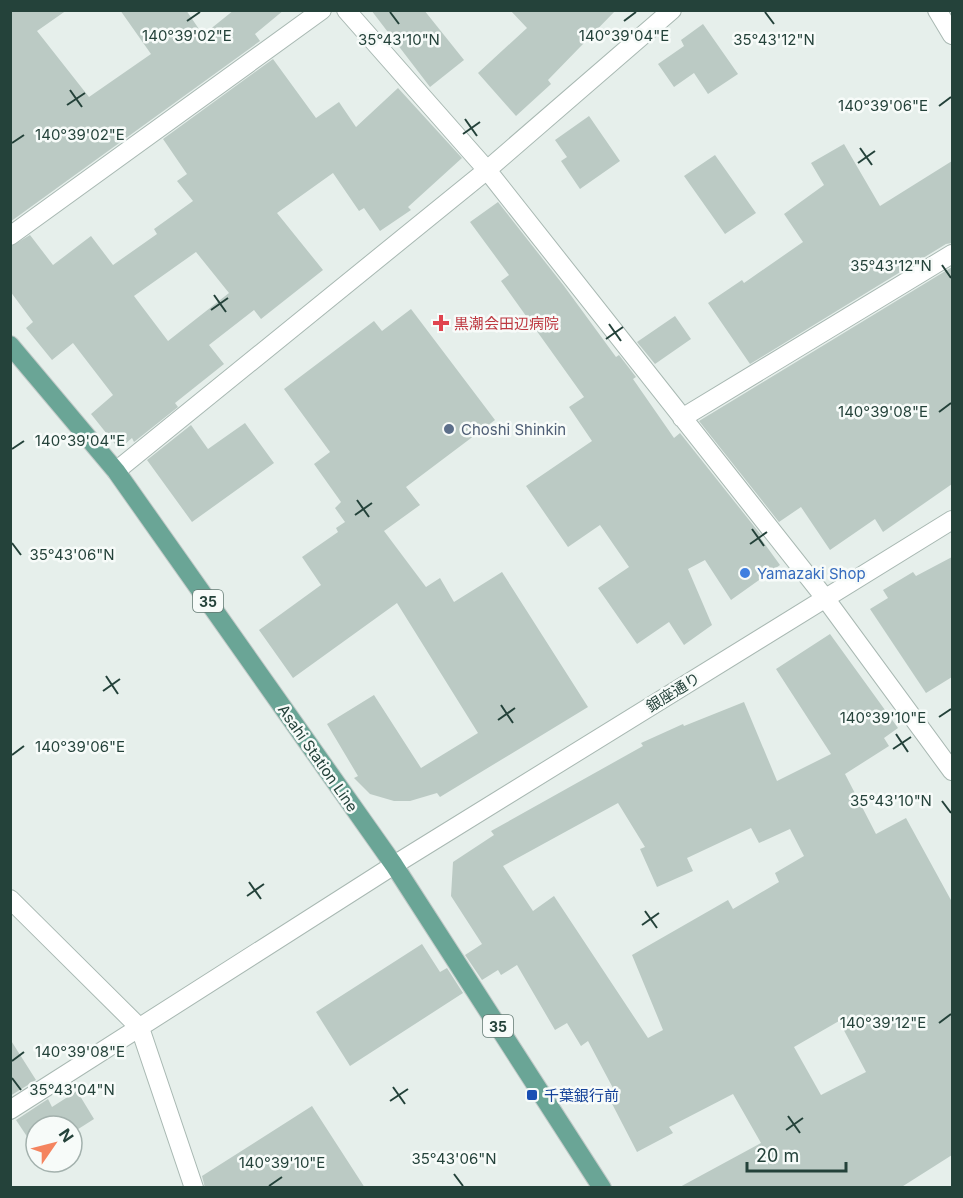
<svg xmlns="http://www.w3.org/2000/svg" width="963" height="1198" font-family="Inter,'Noto Sans JP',sans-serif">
<rect width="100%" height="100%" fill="#e6efeb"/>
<path fill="#bbcac4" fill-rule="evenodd" d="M10,10H67L37,31L89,97L151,54L120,10H186L203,35L234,10H284L255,34L260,41L10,222Z
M371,10H424L464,60L430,87Z
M510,10H616L548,80L551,84L516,116L478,73L527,28Z
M703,24L738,74L708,94L694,73L674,87L658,64L684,46L681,40Z
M273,59L316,118L339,102L356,127L398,88L462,158L408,207L411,210L380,231L364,208L359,211L333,173L277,213L323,270L261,319L254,310L209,345L224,364L175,403L178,407L134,442L132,438L119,449L91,414L113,395L73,343L52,360L26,328L33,322L10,291V247L30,235L53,265L91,236L113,265L157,234L154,229L193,201L177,181L187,174L163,139ZM196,252L229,293L168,341L134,296Z
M589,116L620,161L580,189L561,161L567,157L555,140Z
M844,144L880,206L952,161V243L946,244L750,364L708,303L742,280L744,283L803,242L784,214L824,185L811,163Z
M715,155L756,213L725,234L684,176Z
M498,202L564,286L616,357L619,355L636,377L633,379L674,438L680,433L761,535L759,536L780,565L731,600L705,560L688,569L712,625L684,645L669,622L637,644L598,588L629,567L600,525L568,547L526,486L592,441L569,407L584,397L501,281L509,275L470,222Z
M952,267V484L883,532L875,519L830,550L801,507L779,522L699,421Z
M411,309L495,420L406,487L420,505L384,531L426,587L440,578L454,602L502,572L588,707L440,797L437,793L410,801H394L370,794L354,778L358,776L327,724L374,695L421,768L478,733L397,603L293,678L259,630L321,585L302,557L338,532L336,528L345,522L335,508L341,502L314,464L330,452L284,389L374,321L382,331Z
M675,316L691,339L655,364L637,342Z
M245,423L274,463L192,522L147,460L191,425L208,449Z
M952,557V677L926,693L870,609L888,598L883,590L913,572L916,576Z
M830,634L898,728L884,738L889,746L845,774L876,834L906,818L952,902V1155L900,1188H678L761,1143L733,1094L669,1127L673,1133L637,1152L607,1094L614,1090L588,1041L581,1046L567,1023L555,1030L517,965L501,975L498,970L482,980L465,955L482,944L451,896L453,862L494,835L491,831L643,746L641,743L683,724L684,726L744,702L777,781L831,754L776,669ZM618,803L645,847L640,849L657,887L693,871L687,858L751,828L759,843L790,829L804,856L775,873L779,882L733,909L728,900L632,955L663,1030L648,1038L554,896L533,911L503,866ZM839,1021L866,1072L821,1095L794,1047Z
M422,944L440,972L447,968L463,993L350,1066L316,1012Z
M10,1039L36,1080L10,1096Z
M77,1091L94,1119L72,1133V1126H36V1150L16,1120L48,1099L52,1107Z
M312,1106L365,1188H205L202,1176Z"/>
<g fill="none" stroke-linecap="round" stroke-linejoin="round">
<g stroke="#a8b8b2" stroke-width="20">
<path id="minor" d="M346,10L487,170L825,598L952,771
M937,10L952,35
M10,236L322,10
M682,418L952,254
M116,471L487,170L672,10
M10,899L140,1028L194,1188
M10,1110L394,865L952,520"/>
</g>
<g stroke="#c2cac8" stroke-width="20">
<path id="major" d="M10,345L116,471L394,865L602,1188"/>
</g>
<use href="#minor" stroke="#fff" stroke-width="18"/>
<use href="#major" stroke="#6aa596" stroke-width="18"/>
</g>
<path fill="none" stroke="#24423a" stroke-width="2" d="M390,12L399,24M765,12L774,24M187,21L200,12M624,21L636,12M70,90L82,107M67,105L85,93M939,106L951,97M465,119L477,136M463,134L480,122M12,143L24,135M860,148L872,165M858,163L875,151M942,265L951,278M214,295L226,312M211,310L228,298M609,324L621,341M606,339L623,327M939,412L951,403M12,449L24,441M357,500L369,517M355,515L372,503M752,529L764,546M12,543L21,555M750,544L767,532M106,676L118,694M103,691L120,679M501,705L513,723M939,717L951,709M498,720L515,708M896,734L908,752M893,749L911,737M12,755L24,746M942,801L951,813M249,882L261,899M247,896L264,884M645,911L657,928M642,925L659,913M939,1023L951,1014M12,1061L24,1052M12,1078L21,1090M393,1087L405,1104M390,1101L408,1089M788,1116L800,1133M786,1130L803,1118M454,1174L463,1186M269,1186L282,1177"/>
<path fill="#e0444e" stroke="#f7fbf9" stroke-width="2" d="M438 314h6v6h6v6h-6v6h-6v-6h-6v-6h6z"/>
<circle fill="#5c6f8a" stroke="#f7fbf9" stroke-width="2" cx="449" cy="429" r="6"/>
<circle fill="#3f7fe0" stroke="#f7fbf9" stroke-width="2" cx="745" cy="573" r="6"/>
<rect fill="#1a4fb4" stroke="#f7fbf9" stroke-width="2" x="526" y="1089" width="12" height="12" rx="3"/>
<g text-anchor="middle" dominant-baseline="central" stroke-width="5" stroke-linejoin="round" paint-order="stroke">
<g fill="#f7fbf9" stroke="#637a73" stroke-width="1.5">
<rect x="193" y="590" width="30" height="22" rx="4.5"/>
<rect x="483" y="1015" width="30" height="22" rx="4.5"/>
</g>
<g font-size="14" font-weight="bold" fill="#24423a">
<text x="208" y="601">35</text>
<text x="498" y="1026">35</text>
</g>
<g font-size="15" fill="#be3a42" stroke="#f7fbf9" text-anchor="start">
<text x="454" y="323">黒潮会田辺病院</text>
</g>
<g font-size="15" fill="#4e5e75" stroke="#f7fbf9" text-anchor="start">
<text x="461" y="429">Choshi Shinkin</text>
</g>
<g font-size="15" fill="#366cbe" stroke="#f7fbf9" text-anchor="start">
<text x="757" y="573">Yamazaki Shop</text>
</g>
<g font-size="15" fill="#24423a" stroke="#f7fbf9">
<text transform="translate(673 692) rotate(-32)">銀座通り</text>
<text transform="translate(318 758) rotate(55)">Asahi Station Line</text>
</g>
<g font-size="15" fill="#164399" stroke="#f7fbf9" text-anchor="start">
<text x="544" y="1095">千葉銀行前</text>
</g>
</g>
<g font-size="15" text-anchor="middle" fill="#24423a" stroke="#f7fbf9" stroke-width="5" stroke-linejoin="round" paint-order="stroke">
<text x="187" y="41">140°39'02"E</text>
<text x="624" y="41">140°39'04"E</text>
<text x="399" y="45">35°43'10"N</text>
<text x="774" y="45">35°43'12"N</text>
<text x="883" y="111">140°39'06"E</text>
<text x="80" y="140">140°39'02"E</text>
<text x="891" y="271">35°43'12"N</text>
<text x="883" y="417">140°39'08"E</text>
<text x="80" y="446">140°39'04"E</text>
<text x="72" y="560">35°43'06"N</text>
<text x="883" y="723">140°39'10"E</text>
<text x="80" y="752">140°39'06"E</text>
<text x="891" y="806">35°43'10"N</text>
<text x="883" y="1028">140°39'12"E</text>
<text x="80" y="1057">140°39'08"E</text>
<text x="72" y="1095">35°43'04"N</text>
<text x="454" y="1164">35°43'06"N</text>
<text x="282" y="1168">140°39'10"E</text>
</g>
<rect width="963" height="1198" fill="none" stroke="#24423a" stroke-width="24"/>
<g transform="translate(54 1144) rotate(55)"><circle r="28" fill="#f7fbf9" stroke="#a3b1ad" stroke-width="1.5"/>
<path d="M0-4.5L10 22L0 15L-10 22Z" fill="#f4845f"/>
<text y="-9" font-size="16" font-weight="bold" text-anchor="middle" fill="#24423a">N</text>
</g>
<path d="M747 1162v9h99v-9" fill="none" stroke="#24423a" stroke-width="3"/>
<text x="756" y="1162" font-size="18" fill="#24423a" stroke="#f7fbf9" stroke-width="4.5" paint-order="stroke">20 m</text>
</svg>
